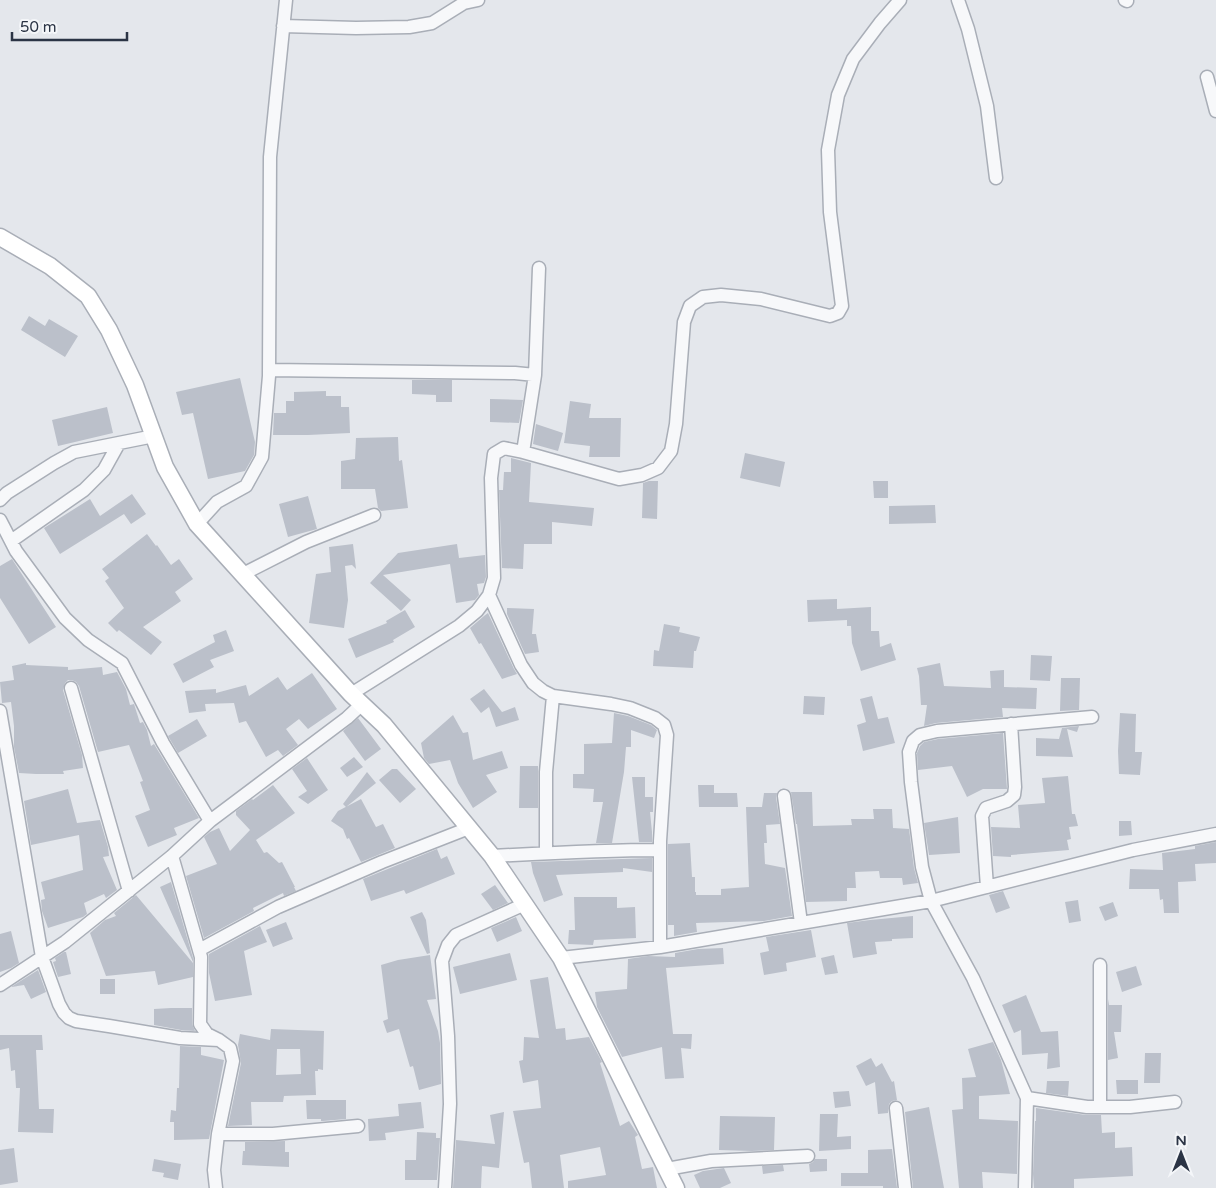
<svg xmlns="http://www.w3.org/2000/svg" width="1216" height="1188" font-family="'Varela Round',sans-serif">
<rect width="100%" height="100%" fill="#e4e7ec"/>
<path fill="#bbc0ca" fill-rule="evenodd" d="M29,316L45,326L49,319L78,336L65,357L21,330Z
M240,378L255,442L254,455L245,471L208,479L193,413L182,415L176,392Z
M412,380H452V402H436V395L412,394Z
M326,391V396H341V407H349L350,433L308,435H273L274,413H286V401H294V392Z
M490,399L523,400L519,423L490,422Z
M570,401L591,404L589,418H621L620,457H589L590,446L564,443Z
M107,407L113,433L58,446L52,420Z
M536,424L563,433L558,451L533,444Z
M398,437L399,461L402,460L408,508L381,511L378,508L375,489H341V461L355,459L356,438Z
M745,453L785,462L780,487L740,478Z
M511,458L531,463L529,502L594,508L592,526L552,522V544H524L523,569L502,568L499,490H503L504,472H511Z
M649,481H658L657,519L642,518L643,483Z
M873,481H888V498H874Z
M132,494L146,514L131,524L124,514L60,554L44,528L90,499L100,516Z
M308,496L317,529L288,537L279,504Z
M935,505L936,523L889,524V506Z
M147,534L156,546L157,545L171,565L179,559L193,579L175,592L181,601L143,627L162,642L151,655L119,630L117,632L108,623L124,608L105,581L109,578L102,569Z
M353,544L356,569L352,565L345,566L348,600L344,628L309,623L316,574L331,572L329,547Z
M457,544L459,558L485,555L486,577L484,583L477,584L479,595L475,600L456,603L450,564L383,575L411,600L401,611L370,583L398,553Z
M12,559L56,627L29,644L0,598V566Z
M837,599V609L871,607V631H879L880,647L891,643L896,660L861,671L852,643L851,626H847V620L808,622L807,600Z
M507,608L534,609L532,634H536L539,652L525,654L507,614Z
M405,610L415,627L393,640L394,642L356,658L348,639L387,623L386,621Z
M488,613L514,669L517,674L502,679L481,643L479,644L470,628L484,616Z
M664,624L680,627L679,632L700,637L696,651H694L693,668L653,666L654,650L659,651Z
M226,630L234,651L210,660L214,667L183,683L173,664L215,642L213,635Z
M1031,655L1052,656L1050,681L1030,680Z
M26,663V665L68,667V670L102,667L103,675L117,672L126,689L130,705L134,704L140,723L143,722L147,730L151,746L154,744L199,818L174,828L177,835L148,847L135,816L150,810L140,782L143,781L129,745L98,752L79,686L76,682L72,680H68L65,683L63,690L82,755L83,768L63,771L64,774H36L19,773L14,747V726L11,702L2,703L0,682L14,680L12,666Z
M940,663L944,686L991,688L990,671L1004,670V687L1037,688L1036,709L1002,708L1003,717L936,723L924,726L927,705H921L919,676L917,668Z
M312,673L337,709L308,729L299,719L286,729L298,745L283,756L278,750L266,757L246,721L239,723L234,703L205,704L206,711L189,713L185,691L216,689V693L246,685L249,696L278,677L287,690Z
M1061,678H1080L1079,710L1060,711Z
M484,689L502,712L515,707L519,720L496,727L489,707L481,713L470,699Z
M804,696L825,697L824,715L803,714Z
M872,696L878,719L888,717L895,743L863,751L857,725L866,722L860,699Z
M614,713L628,716L651,725L657,730L654,738L631,730V747H626L624,772L612,843H596L603,802H593L594,789L573,788V774H584V744L612,743Z
M1120,713L1136,714L1135,752H1142L1140,775L1119,774L1118,751Z
M453,715L463,733L468,732L473,760L502,751L508,768L486,775L497,792L473,808L458,783L450,760L429,764L424,758L421,743Z
M358,718L381,749L365,761L343,731Z
M197,719L207,736L178,753L168,736Z
M1079,726L1077,732L1067,729L1073,757L1036,756V738L1059,739L1062,728Z
M1003,733L1007,789H983L967,797L952,766L918,770L917,753L920,746L924,742L938,739Z
M354,757L363,767L347,777L340,768Z
M307,758L328,790L308,804L298,797L307,791L292,769Z
M520,766H538V808H519Z
M392,769H397L416,789L400,803L379,780Z
M367,772L376,783L346,807L343,804Z
M1068,776L1072,814H1075L1078,826L1069,827L1071,839L1067,840L1069,850L1011,855V857L993,856L991,827L1020,828L1018,805L1045,803L1042,778Z
M632,777H645V797H653V812H650L652,832V842H639Z
M273,785L295,813L256,840L264,853L267,852L279,863L282,862L295,887H294L296,891L284,896L283,893L253,908L254,911L204,938L186,876L217,864L204,837L210,832L219,828L230,851L250,830L236,815V811L252,799L253,800Z
M698,785H714V793H737L738,807H699Z
M68,789L77,823L100,820L108,847L109,856L103,857L117,890L106,898L104,894L84,903L87,914L83,917L48,928L42,911L41,900L45,899L41,882L83,870L79,835L31,845L24,801Z
M791,792H812L813,826L852,825L851,819H874L873,809H892L893,828L909,829L914,868L918,883L903,885L902,878H880L879,871L855,872L856,888H847V901L806,902L797,824H796Z
M764,793H777L776,797L780,824L766,825L767,843H764L765,864L785,868L792,916L764,921L696,923L697,932L674,936V925H668V844L690,843L692,877H695V892H696V895H721V889L749,887L746,807H762Z
M361,799L376,827L383,824L395,848L361,862L349,838L347,839L343,829L331,821L338,811Z
M958,817L960,853L929,855L924,823Z
M1119,821H1131L1132,835L1119,836Z
M1216,842V863L1195,864L1196,881L1178,882L1179,913H1164L1163,899L1160,900L1159,889H1129L1130,869L1163,870L1162,853L1195,849V846Z
M437,849L441,859L447,856L455,874L406,894L404,890L371,901L363,879Z
M652,858V872L623,868V872L556,875L563,895L544,902L533,873L531,862Z
M171,882L193,958V962L160,887Z
M495,885L508,903L493,910L481,894Z
M1003,891L1010,908L996,913L989,895Z
M136,895L193,963V977L158,985L155,971L106,976L90,933L105,920L116,916L114,913Z
M574,897H617V908L635,907L636,938L594,940L593,945L568,944L569,930H575Z
M1078,900L1081,921L1069,923L1065,902Z
M1113,902L1118,916L1105,921L1099,907Z
M422,912L426,920L430,953L427,954L410,917Z
M913,916V938L892,939V941L875,942L877,954L853,958L847,923L870,920Z
M516,917L522,931L497,942L491,928Z
M286,922L293,939L273,947L266,930Z
M260,926L267,942L244,951L252,995L215,1001L209,973V954Z
M811,930L816,957L786,963L787,971L764,975L760,953L769,951L766,937Z
M11,931L19,963L11,968L0,972V934Z
M723,948L724,964L666,968L673,1034H692L691,1049L681,1048L684,1078L665,1079L662,1047L622,1057L597,1007L595,992L627,989L628,959L648,956L675,957V953L698,949Z
M64,952H66L71,974L58,977L53,962L56,961L55,958Z
M510,953L517,980L460,994L453,967Z
M430,955L436,999L427,1000L438,1031L440,1043L441,1084L419,1090L413,1066L410,1067L399,1029L387,1033L383,1021L388,1019L381,965L398,960Z
M834,955L838,973L825,975L821,958Z
M1136,966L1142,985L1122,992L1116,972Z
M38,970L46,992L31,999L24,985L11,987Z
M548,977L556,1029L565,1028L566,1040L589,1037L602,1062L600,1063L620,1126L629,1121L638,1135L635,1137L642,1169L653,1167L657,1188H568V1181L606,1175L600,1147L560,1155L564,1188H532L529,1162L524,1163L513,1111L541,1108L538,1080L523,1083L519,1061L523,1060L524,1037L539,1038L530,980Z
M100,979H115V994H100Z
M1026,995L1041,1032L1058,1031L1060,1067L1047,1069L1048,1053L1022,1055L1021,1030L1014,1033L1002,1005Z
M1108,999L1109,1005H1122L1121,1032H1114L1118,1058L1108,1060Z
M171,1008H192V1024L195,1031L181,1030L154,1025V1009Z
M271,1029L324,1031L323,1070L318,1069V1071H315L316,1095L284,1096L283,1102H251L252,1125L228,1126L241,1063L238,1045L240,1034L270,1040ZM277,1049H300L301,1074L276,1075Z
M0,1035H42L43,1050H36L39,1109H54L53,1133L18,1132L20,1088H16L15,1070L11,1071L9,1048L0,1050Z
M993,1042L1001,1060L1010,1094L979,1096V1119L1018,1121L1017,1174L982,1172L983,1188H959L952,1110L963,1109L962,1078L976,1077L968,1049Z
M180,1046L201,1047V1055L224,1060L209,1139L174,1140V1122H170L171,1110L176,1111L177,1088H179Z
M1145,1053H1161L1160,1083H1144Z
M871,1058L876,1067L882,1063L892,1082L894,1081L897,1100L892,1101L889,1104L888,1113L878,1114L875,1082L866,1086L856,1066Z
M1116,1080H1138V1094H1117Z
M1047,1081H1069L1068,1096L1046,1093Z
M849,1091L851,1106L835,1108L833,1092Z
M306,1100H346V1119L323,1121H321V1119H307Z
M421,1102L424,1128L385,1133L386,1140L369,1141L368,1119L399,1116L398,1104Z
M929,1107L944,1188H913L905,1112Z
M1036,1108L1086,1115H1101L1102,1133L1115,1132V1148L1132,1147L1133,1176L1074,1179V1188H1034L1033,1174L1035,1121H1036Z
M504,1112L499,1168L482,1166L481,1188H453L456,1140L495,1144L490,1115Z
M820,1114H838L837,1137L851,1136V1149L819,1151Z
M720,1116L775,1117L774,1150L752,1151L719,1150Z
M417,1132L436,1133V1138H440L437,1180H405V1160H416Z
M285,1141V1152H289V1167L242,1165L243,1151H245V1142Z
M14,1148L18,1182L0,1185V1150Z
M892,1149L897,1188H883V1186H841V1173H868V1150Z
M154,1159L181,1164L178,1180L163,1177L164,1173L152,1171Z
M815,1159H827V1171L810,1172L809,1164L813,1162Z
M783,1165L784,1171L763,1174L762,1166Z
M724,1168L731,1183L720,1188H700L694,1175L703,1171Z"/>
<g fill="none" stroke-linecap="round" stroke-linejoin="round">
<g stroke="#a9aeb7" stroke-width="15">
<path id="street" d="M958,0L968,29L987,106L996,178
M1125,0L1127,1
M283,26L356,28L409,27L432,23L464,3L478,0
M1207,77L1216,111
M269,370L515,373L535,375
M523,452L535,375L539,268
M0,500L7,493L54,463L74,452L154,436
M0,520L16,551L65,618L88,640L122,663L163,743L210,821
M197,524L217,502L246,486L262,457L269,376L270,157L286,0
M11,541L84,490L104,470L119,443
M243,574L306,542L374,515
M489,595L521,665L533,683L543,691L553,696L611,704L630,708L655,718L664,725L667,735L660,841V947
M71,688L129,891
M351,694L459,626L477,611L489,595L494,578L491,478L494,454L504,448L523,452L619,479L642,475L658,468L671,451L676,424L684,322L690,306L703,297L721,295L761,299L830,316L838,313L842,306L830,212L828,150L838,95L853,59L880,23L900,0
M0,711L42,957L59,1004L64,1013L69,1018L76,1021L109,1026L180,1038L219,1040
M784,796L801,923
M546,853V772L553,696
M172,856L201,957L200,1024L207,1034L219,1040L230,1048L233,1061L218,1134L214,1170L216,1188
M492,856C548,853 604,850 660,850
M987,887L982,816L986,808L1007,801L1014,795L1015,787L1011,724
M199,950L278,907L382,862L469,828
M561,958L660,947L931,901L1133,850L1216,834
M1100,965V1107
M0,985L65,942L172,856L210,821L347,718L362,704
M1027,1098L1087,1107H1130L1175,1102
M896,1108L905,1188
M218,1134H273L358,1126
M667,1169L711,1161L808,1156
M445,1188L450,1104L448,1036L442,961L448,945L456,935L525,904
M1025,1188L1027,1098L973,978L931,901L922,867L911,782L909,752L913,741L920,735L937,731L1092,717"/>
</g>
<g stroke="#a9aeb7" stroke-width="19">
<path id="secondary" d="M0,237L50,266L88,296L109,330L135,385L165,467L197,524L351,694L384,725L492,856L561,958L676,1188"/>
</g>
<use href="#street" stroke="#f7f8fa" stroke-width="12"/>
<use href="#secondary" stroke="#fff" stroke-width="16"/>
</g>
<g transform="translate(1181 1153)" stroke="#f4f6f9" stroke-width="4" paint-order="stroke">
<path d="M0-4L9 19L0 12L-9 19Z" fill="#2b3445"/>
<text y="-8" font-size="14" font-weight="bold" text-anchor="middle" fill="#2b3445">N</text>
</g>
<path d="M12 32v8h115v-8" fill="none" stroke="#2b3445" stroke-width="2.5"/>
<text x="20" y="32" font-size="15" fill="#2b3445" stroke="#f4f6f9" stroke-width="4" paint-order="stroke">50 m</text>
</svg>
